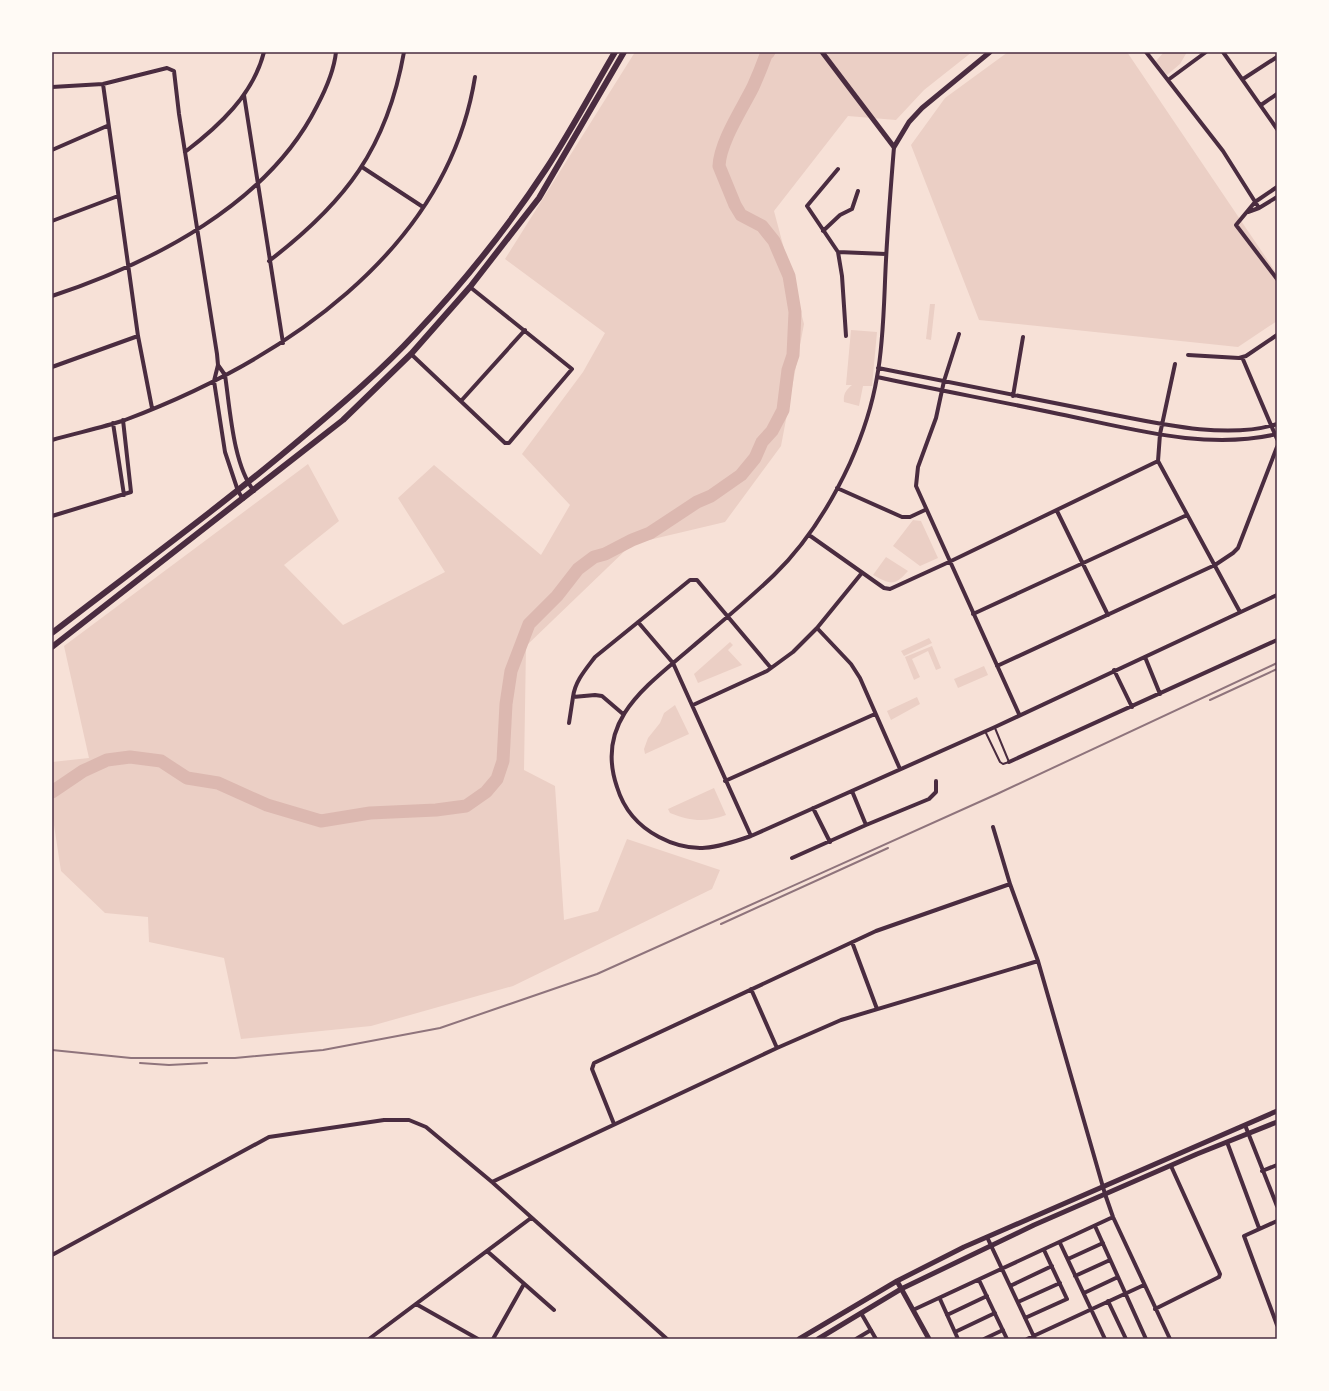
<svg xmlns="http://www.w3.org/2000/svg" width="1329" height="1391" font-family="Inter,sans-serif">
<rect width="100%" height="100%" fill="#f7e1d7"/>
<path fill="#ebcfc5" d="M635,52H972L924,90L896,120L848,116L774,211L804,324L781,446L725,522L632,544L526,646L524,770L555,786L564,920L598,911L627,839L720,870L712,889L513,986L371,1026L241,1039L224,958L149,942L148,917L105,913L61,871L52,812V762L89,758L64,646L308,464L339,521L284,565L343,625L445,572L398,498L434,465L541,555L570,505L522,454L583,372L605,333L505,259Z
M1008,52H1127L1277,274V321L1238,347L979,320L911,145L945,98Z
M1164,52H1187L1180,64L1167,75L1156,61Z
M930,304H935L931,340L926,339Z
M851,330L877,332L872,386H863L859,406L844,402C843,394 846,390 852,385H846Z
M913,520L921,521L938,558L920,566L893,546Z
M886,557L908,571C894,587 890,584 873,575Z
M929,638L932,643L904,656L901,651Z
M730,642L733,645L728,650L742,665L698,683L694,674Z
M932,646L941,668L936,670L928,651L912,659L920,677L914,680L905,657Z
M984,666L988,675L958,688L954,679Z
M917,697L920,704L891,720L887,711Z
M675,705L689,734L645,754L644,749L648,738L660,723L664,713Z
M714,788L726,815C705,823 690,821 670,813L668,809Z"/>
<g fill="none" stroke-linecap="round" stroke-linejoin="round">
<path stroke="#dcb8b0" stroke-width="13" d="M52,792L83,771L107,760L130,757L161,761L187,778L218,783L267,805L321,821L370,813L436,810L466,806L486,792L497,779L503,761L506,704L511,671L529,624L557,596L578,569L594,557L605,554L632,540L650,533L697,502L711,496L741,475L755,458L762,442L772,431L783,410L788,370L793,355L795,312L789,276L774,241L762,226L741,215L735,205L719,166C720,142 742,109 753,87C758,76 762,66 766,55L769,52"/>
<path stroke="#4a2c40" stroke-width="2" d="M985,731L1000,762L1003,764L1009,762L995,728"/>
<path stroke="#4a2c40" stroke-width="4" d="M1146,52L1223,151L1259,208
M1223,52L1277,129
M1243,79L1277,57
M1168,80L1206,52
M103,84L138,336L152,408
M52,87L103,84L167,68L174,71L179,114L217,354L218,365L214,381L225,452L238,491L243,499
M244,95L283,343
M1261,105L1277,94
M894,147C891,184 888,222 886,260C884,296 884,342 877,377C872,407 862,436 850,463C831,504 806,544 774,575C748,600 719,624 692,647C648,685 594,720 617,787C624,810 638,826 659,837C693,855 717,848 751,836L995,727L1277,595
M52,150L107,126
M185,152C219,126 253,95 264,52
M362,167L423,207
M838,169L807,206L838,252L842,276L846,336
M1277,187L1255,202L1236,225L1277,279
M1248,212L1259,208L1277,197
M52,221L118,196
M823,231L840,215L852,209L858,191
M838,252L886,254
M269,261C346,202 387,148 404,52
M52,296C152,263 268,204 317,106C326,89 334,71 336,52
M959,334L944,381L936,418L918,467L916,486L1019,714
M411,354L505,443H509L572,369L470,287
M1188,355L1239,358L1246,356L1277,335
M1242,357L1277,439
M218,365L225,375C230,408 233,465 254,491
M52,367L138,336
M878,368C951,382 1023,397 1095,411C1148,421 1224,441 1277,424
M877,377C937,390 998,401 1059,414C1129,428 1205,451 1277,434
M1013,396L1023,337
M461,401L525,330
M113,423L124,495
M52,440C76,433 101,428 125,420C279,362 447,253 475,77
M1158,461L1240,612
M837,488L902,517H910L925,510
M1057,511L1108,615
M52,516L131,492L123,420
M809,535L884,588L890,589L949,562L1158,461L1160,434L1175,364
M861,574L817,628L851,664L860,678L900,769
M973,614L1187,515
M638,622L673,663L751,836
M1145,657L1160,694
M997,666L1215,565L1233,553L1238,548L1277,447
M1114,670L1132,707
M693,705L767,671L793,652L817,628
M623,714L602,696L595,695L573,697C575,681 586,669 595,657L690,580H697L771,668
M569,723L573,697
M1009,762L1277,640
M725,781L875,714
M813,808L830,842
M866,825L929,799L936,792V781
M993,827L1010,884L1038,961L1105,1194L1113,1217L1170,1339
M792,858L866,825L852,791
M852,942L877,1009
M751,989L777,1048
M614,1124L592,1069L594,1063L876,931L1010,884
M1245,1125L1277,1206
M1227,1142L1259,1228
M1262,1171L1277,1165
M492,1182L777,1048L841,1020L1038,961
M1277,1221L1244,1236L1277,1325
M1095,1226L1146,1339
M987,1237L1035,1339
M1060,1243L1105,1339
M487,1251L554,1310
M52,1255L269,1137L384,1120H409L426,1127L492,1182L667,1339
M1068,1259L1103,1243
M1075,1276L1110,1260
M979,1280L1007,1339
M1010,1286L1052,1266
M1084,1293L1118,1277
M940,1299L958,1339
M1108,1301L1126,1339
M1018,1302L1060,1283
M416,1304L478,1339
M1155,1309L1219,1277L1220,1274L1171,1166
M913,1310L1113,1217
M861,1313L876,1339
M947,1315L987,1296
M1025,1318L1067,1299L1044,1250
M955,1332L995,1313
M369,1339L531,1218
M493,1339L524,1284
M856,1339L871,1330
M984,1339L1003,1330
M1027,1339L1144,1285"/>
<path stroke="#4a2c40" stroke-width="5" d="M822,52L894,147L909,122L922,108L990,52
M897,1281L929,1339
M799,1339L897,1281L964,1247L1277,1111
M818,1339L901,1289L1034,1225L1197,1154L1277,1122"/>
<path stroke="#4a2c40" stroke-width="6" d="M52,633C136,568 223,505 304,436C343,403 382,370 416,333C464,282 508,227 546,169C571,131 592,91 615,52
M52,647L343,420L411,354L470,287L539,198L624,52"/>
<path stroke="#8f747c" stroke-width="2" d="M1210,700L1277,669
M721,924L888,848
M52,1050L131,1058H235L323,1050L440,1028L597,974L997,794L1277,663
M140,1063L169,1065L207,1063"/>
</g>
<rect width="1329" height="1391" fill="none" stroke="#fffaf5" stroke-width="106"/>
<rect x="53" y="53" width="1223" height="1285" fill="none" stroke="#4a2c40" stroke-width="1.5"/>
</svg>
